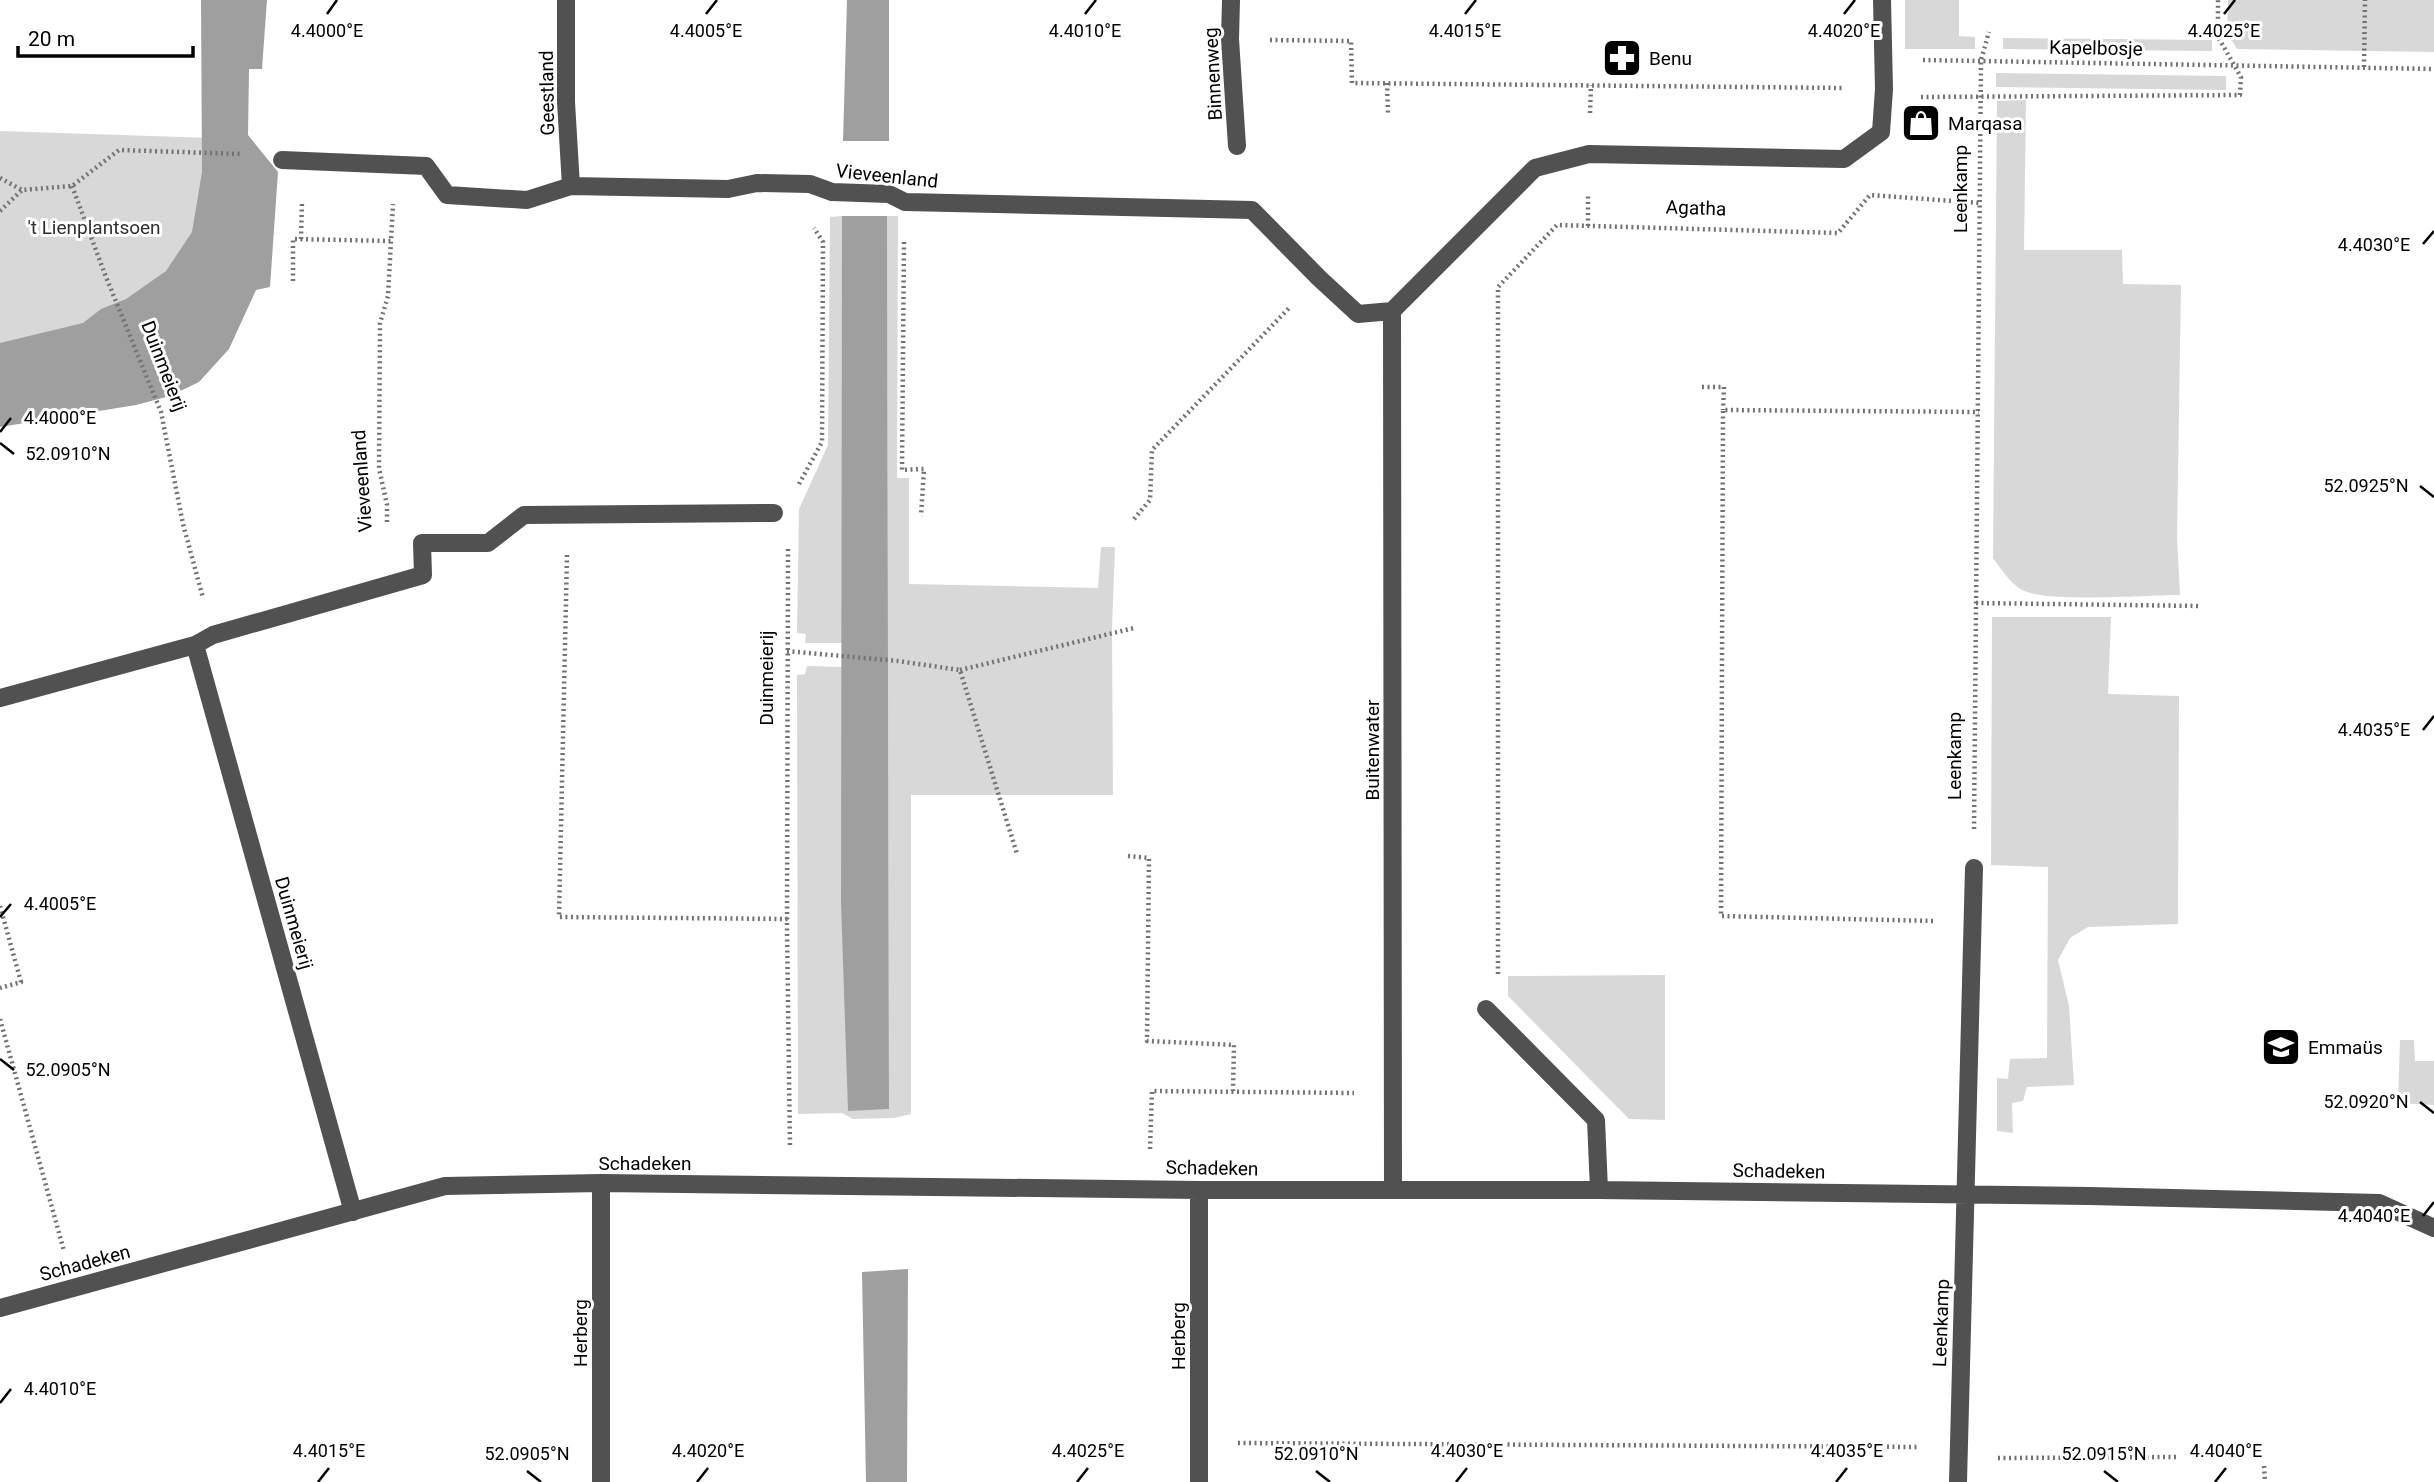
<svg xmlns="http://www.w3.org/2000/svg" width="2434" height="1482" font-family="Roboto,sans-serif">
<rect width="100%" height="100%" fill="#fff"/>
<path fill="#d8d8d8" d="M1905,0H1959V36L1975,37V49H1905Z
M2228,0H2434V52L2237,49L2227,33Z
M2003,38L2212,40V51L2003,49Z
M1996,73L2226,76V90L1996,87Z
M2026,100L2024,250H2122L2123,284L2181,285L2177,538L2180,595C2147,595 2047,603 2022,590C2010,583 2001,569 1993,558L1997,101Z
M0,131L211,138L205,237L174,278L0,370Z
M842,216V643H805L806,634L797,633L799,509L828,445L830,217Z
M887,216H898L897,478H909V584L1098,588L1101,547H1115L1112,628L1113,795H911V1114L894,1118L853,1119L842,1113L798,1114L797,675L805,674L807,666L842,667L848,1110L889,1109Z
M1992,617H2111L2108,694L2179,696L2178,924L2088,927L2070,938L2058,960L2069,1006L2074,1085L2027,1087L2023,1101L2012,1103L2013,1133L1997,1131V1078L2008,1079L2010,1059L2047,1058L2048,867L1991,865Z
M1665,975V1120L1629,1119L1508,996V976Z
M2400,1040H2414L2415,1061H2434V1105L2398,1103Z"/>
<path fill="#9f9f9f" d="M201,0H267L262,69H249L248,135L278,172L270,287L256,290L229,349L199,382L170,396L136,405L0,427V343L83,323L101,309L126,299L166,271L192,232L202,172Z
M847,0H889V141H843Z
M842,216H887L889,1109L848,1111L841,902Z
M908,1269L907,1482H866L862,1272Z"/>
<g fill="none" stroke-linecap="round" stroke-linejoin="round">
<path stroke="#737373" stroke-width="4.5" stroke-dasharray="2 3.5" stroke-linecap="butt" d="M1270,40L1351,41L1352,83L1843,88
M1923,60L2434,69
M2364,67L2365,0
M1387,83L1388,114
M1921,97L2240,95L2241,77L2218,37V0
M1590,113L1591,85
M0,178L22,190L72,186L119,150L243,154
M72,186L106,277L161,412L183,524L203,598
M0,211L22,190
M1588,226V195
M301,239L302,201
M904,242L902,470L924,469L921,516
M293,281V239L391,241
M1702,387H1724L1723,410
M799,484L822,442L823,242L814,228
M1134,519L1150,500L1152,450L1291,306
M387,522V505L379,468L380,323L388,296L393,204
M788,549L787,928L790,1146
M567,555L559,917L788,919
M1976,603L2200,606
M787,651L898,661L960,670L1017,854
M960,670L1134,628
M1974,829L1981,60L1989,32
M1128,856L1149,858L1147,1041L1234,1045L1233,1091
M0,906L21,982L0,988
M1933,921L1721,916L1723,410L1979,412
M1498,974V287L1557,225L1838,233L1870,195L1981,203
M0,1019L64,1251
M1150,1149L1152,1091L1354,1093
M1238,1443L1919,1447
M1998,1458L2176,1457
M2264,1466L2265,1482"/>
<path stroke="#515151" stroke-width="18" d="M566,0V102L571,186
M1231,0L1230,39L1237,146
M282,160L426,166L447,195L527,200L571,186L728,189L757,183L810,184L832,192L889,194L905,202L1252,210L1319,278L1358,314L1392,311
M1392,311L1393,1190
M1392,311L1535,168L1589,154L1844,159L1881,132L1884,89L1882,0
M195,645L213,635L423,575L422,543H488L524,515L774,513
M0,698L195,645L353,1212
M1486,1009L1596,1120L1599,1190
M601,1183V1482
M0,1308L445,1186L601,1183L1199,1190H1599L2089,1196L2379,1203L2434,1228
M1199,1482V1190
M1958,1482L1974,868"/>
</g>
<path fill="none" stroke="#000" stroke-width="2.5" d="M327,14L337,0M706,14L717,0M1085,14L1096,0M1465,14L1476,0M1844,14L1855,0M2224,14L2235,0M2423,244L2434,231M0,432L11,418M0,443L14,454M2420,486L2434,497M2423,730L2434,716M0,917L11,904M0,1059L14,1070M2420,1102L2434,1113M2423,1216L2434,1202M0,1403L11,1389M527,1471L541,1482M1316,1471L1330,1482M2104,1471L2118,1482M318,1482L329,1468M697,1482L708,1468M1077,1482L1088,1468M1456,1482L1467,1468M1836,1482L1847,1468M2215,1482L2226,1468"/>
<defs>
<g id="pharmacy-square" transform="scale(2.0125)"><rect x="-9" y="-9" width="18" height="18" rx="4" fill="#000" stroke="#fff"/><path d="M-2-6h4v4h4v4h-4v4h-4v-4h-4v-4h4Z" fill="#fff"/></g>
<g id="shop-square" transform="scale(2.0125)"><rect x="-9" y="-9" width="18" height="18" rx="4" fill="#000" stroke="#fff"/><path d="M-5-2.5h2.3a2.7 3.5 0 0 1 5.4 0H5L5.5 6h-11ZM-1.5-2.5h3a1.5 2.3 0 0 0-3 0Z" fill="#fff"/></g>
<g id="school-square" transform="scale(2.0125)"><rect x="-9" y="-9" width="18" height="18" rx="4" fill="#000" stroke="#fff"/><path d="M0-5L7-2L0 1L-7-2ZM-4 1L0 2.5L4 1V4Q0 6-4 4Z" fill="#fff"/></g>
</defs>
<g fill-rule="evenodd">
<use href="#pharmacy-square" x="1622" y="58"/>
<use href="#shop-square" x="1921" y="123"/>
<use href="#school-square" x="2281" y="1047"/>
</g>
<g text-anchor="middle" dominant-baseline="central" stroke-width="6" stroke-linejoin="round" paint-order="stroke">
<g font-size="19" fill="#000" stroke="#fff">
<text transform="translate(2096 48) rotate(1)">Kapelbosje</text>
<text transform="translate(1213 74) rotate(-93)">Binnenweg</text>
<text transform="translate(547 93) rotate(-91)">Geestland</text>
<text transform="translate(887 176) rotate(6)">Vieveenland</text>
<text transform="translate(1960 189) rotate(-90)">Leenkamp</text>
<text transform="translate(1696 208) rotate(2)">Agatha</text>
<text transform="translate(164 366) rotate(69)">Duinmeierij</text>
<text transform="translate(362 481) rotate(-94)">Vieveenland</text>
<text transform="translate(766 678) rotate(-90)">Duinmeierij</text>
<text transform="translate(1372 750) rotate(-90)">Buitenwater</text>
<text transform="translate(1954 756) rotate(-90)">Leenkamp</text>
<text transform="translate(294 923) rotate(74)">Duinmeierij</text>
<text x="645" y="1163">Schadeken</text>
<text transform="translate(1212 1168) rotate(1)">Schadeken</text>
<text transform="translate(1779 1171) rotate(1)">Schadeken</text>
<text transform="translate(85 1263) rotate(-15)">Schadeken</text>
<text transform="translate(1941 1323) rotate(-88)">Leenkamp</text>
<text transform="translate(580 1333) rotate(-90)">Herberg</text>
<text transform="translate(1178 1336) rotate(-90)">Herberg</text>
</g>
<g font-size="19" fill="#000" stroke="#fff" text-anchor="start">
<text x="1649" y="58">Benu</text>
<text x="1948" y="123">Marqasa</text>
<text x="2308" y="1047">Emmaüs</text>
</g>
<g font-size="19" fill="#2f2f2f" stroke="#fff">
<text x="94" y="227">'t Lienplantsoen</text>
</g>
</g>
<g font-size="18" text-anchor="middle" fill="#000" stroke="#fff" stroke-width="6" stroke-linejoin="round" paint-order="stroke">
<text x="327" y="37">4.4000°E</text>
<text x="1465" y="37">4.4015°E</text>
<text x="1844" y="37">4.4020°E</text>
<text x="2224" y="37">4.4025°E</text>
<text x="706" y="37">4.4005°E</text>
<text x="1085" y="37">4.4010°E</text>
<text x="2374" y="251">4.4030°E</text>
<text x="60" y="424">4.4000°E</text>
<text x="68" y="460">52.0910°N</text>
<text x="2366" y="492">52.0925°N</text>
<text x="2374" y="736">4.4035°E</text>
<text x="60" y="910">4.4005°E</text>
<text x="68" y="1076">52.0905°N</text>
<text x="2366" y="1108">52.0920°N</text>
<text x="2374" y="1222">4.4040°E</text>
<text x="60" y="1395">4.4010°E</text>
<text x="329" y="1457">4.4015°E</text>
<text x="708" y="1457">4.4020°E</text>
<text x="1088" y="1457">4.4025°E</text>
<text x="1467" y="1457">4.4030°E</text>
<text x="1847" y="1457">4.4035°E</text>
<text x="2226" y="1457">4.4040°E</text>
<text x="527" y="1460">52.0905°N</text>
<text x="1316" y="1460">52.0910°N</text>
<text x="2104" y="1460">52.0915°N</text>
</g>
<path d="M18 46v10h175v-10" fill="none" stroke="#000000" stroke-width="3.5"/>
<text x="28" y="46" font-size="21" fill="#000000" stroke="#ffffff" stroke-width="5" paint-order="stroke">20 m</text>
</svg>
